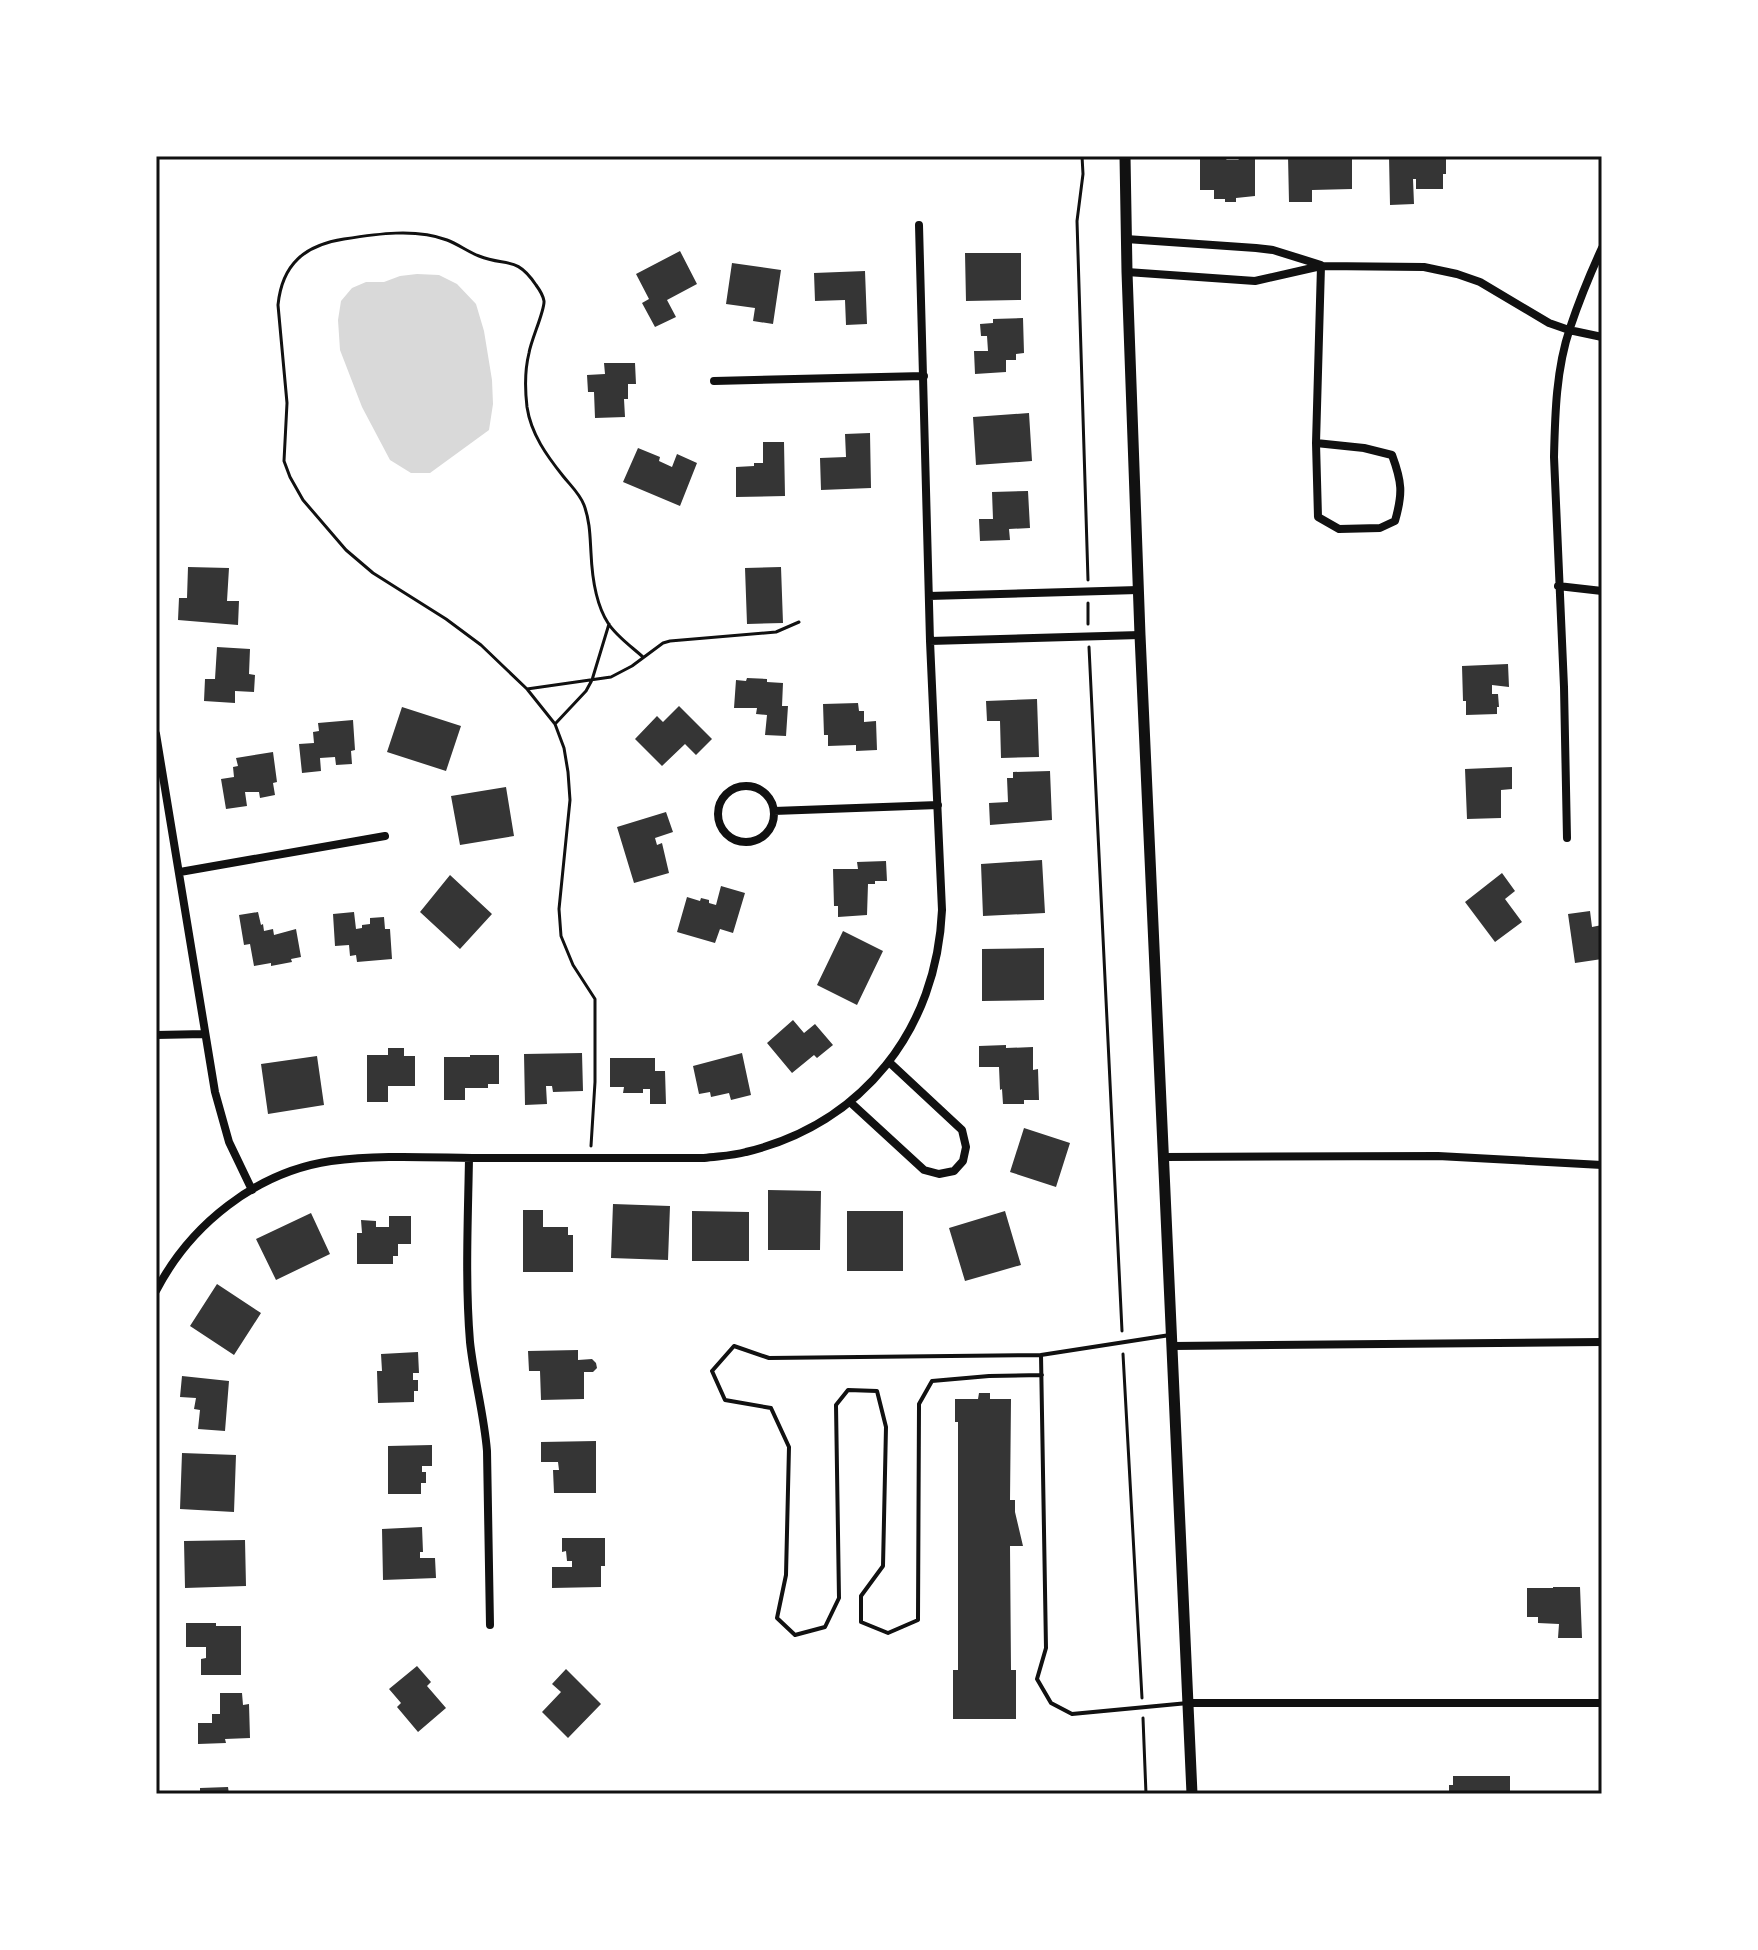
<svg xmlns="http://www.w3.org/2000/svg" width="1758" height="1950" font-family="Cabin,sans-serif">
<rect width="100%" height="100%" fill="#fff"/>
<path fill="#d9d9d9" d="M417,274L439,275L457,284L476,304L484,331L492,380L493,404L489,430L430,473H411L390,460L362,407L340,350L338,320L341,301L352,288L366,282H384L400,276Z"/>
<path fill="#353535" d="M1200,156H1222L1227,160H1238L1243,156H1255V196L1236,198V202H1225V199H1214V190H1200Z
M1288,156H1352V189L1312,190V202H1289Z
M1389,156H1446V174H1443V189H1416V179H1413L1414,204L1390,205Z
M680,251L697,284L667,300L676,317L655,327L642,303L649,299L636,274Z
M965,253H1021V300L966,301Z
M732,263L781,270L773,324L753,321L755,308L726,304Z
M865,271L867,324L846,325L845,300L815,301L814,273Z
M1023,318L1024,353L1016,354V360H1006V372L975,374L974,351H988L987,336H981L980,324L993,323V319Z
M604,363H635L636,384H628V399H624L625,417L595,418L594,392H588L587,375L605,374Z
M1029,413L1032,461L976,465L973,417Z
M870,433L871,488L821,490L820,458L846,457L845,434Z
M763,442H784L785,496L736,497V467L754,466V463H763Z
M638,448L660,457L659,461L672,467L677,454L697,463L680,506L623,482Z
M1028,491L1030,528L1009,529L1010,540L980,541L979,519H993L992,492Z
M188,567L229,568L227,601H239L238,625L178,620L179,598H187Z
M781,567L783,623L747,624L745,568Z
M217,647L250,649L249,674L255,675L254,692L235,691V703L204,701L205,679H215Z
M1508,664L1509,687L1492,685V694H1498L1499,707H1497V714L1466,715V701H1463L1462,666Z
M747,678L767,679V682L783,683L782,706H788L786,736L765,735L767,715L756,714L757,708H734L736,680L746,681Z
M1037,699L1039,757L1001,758L1000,721H987L986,701Z
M858,703L859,711H864V722L876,721L877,750L856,751V745L828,746V735H824L823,704Z
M679,706L712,739L696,755L685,744L662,766L635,739L657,716L663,722Z
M402,707L461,726L446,771L387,752Z
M353,720L355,750L351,751L352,764L336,765L335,757L320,758L321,771L302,773L299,744L314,743L313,732L319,731L318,723Z
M273,752L277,782L273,783L275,795L260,798L259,792H245L247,806L226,809L221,779L234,777L233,767L238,766L236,758Z
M1512,767V789L1501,790V818L1467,819L1465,769Z
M1050,771L1052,820L990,825L989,803L1008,802L1007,778H1013V772Z
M506,787L514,836L460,845L451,796Z
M666,812L673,832L655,838L657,845L662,843L669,873L634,883L617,827Z
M1042,860L1045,913L983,916L981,864Z
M886,861L887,881H875V884H868L867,915L838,917V906H834L833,869H858L857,862Z
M1502,873L1515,891L1505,899L1522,922L1495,942L1465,902Z
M450,875L492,914L460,949L420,912Z
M721,886L745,893L733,933L720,929L715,943L677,932L687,897L700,901L701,898L709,900V903L716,905Z
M1590,911L1592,927L1602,925V959L1575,963L1568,914Z
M258,912L261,925L263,924L264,931L273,929L274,935L296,929L301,957L291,959L292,962L271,966V963L254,966L250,944L244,945L239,915Z
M354,912L356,929L362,928V925L370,924V918L384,917L385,929H390L392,959L357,962L356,955L350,956L349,945L335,946L333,914Z
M843,931L883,951L857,1005L817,985Z
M1044,948V1000L982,1001V949Z
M793,1020L804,1033L815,1024L833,1045L817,1058L814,1055L792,1073L767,1043Z
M1006,1045V1048L1033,1047V1070L1038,1069L1039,1100H1024V1104H1003L1002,1089L1000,1090L999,1067H979V1046Z
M388,1048H404V1056H415V1086H388V1102H367V1055H388Z
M582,1053L583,1091L553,1092L552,1086H546L547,1104L525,1105L524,1054Z
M742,1053L751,1095L731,1100L729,1093L711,1097L710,1092L699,1094L693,1066Z
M470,1055H499V1084H488V1088H465V1100H444V1057H470Z
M317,1056L324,1105L268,1114L261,1064Z
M610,1058H655V1071H665L666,1104H650V1089H643V1093H623L624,1087H610Z
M1024,1128L1070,1143L1056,1187L1010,1172Z
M768,1190L821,1191L820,1250H768Z
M613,1204L670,1206L668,1260L611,1258Z
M523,1210H543V1227H568V1235H573V1272H523Z
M692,1211L749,1212V1261H692Z
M847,1211H903V1271H847Z
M1005,1211L1021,1265L965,1281L949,1228Z
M311,1213L330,1254L276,1280L256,1239Z
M389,1216H411V1244H398V1256H393V1264H357V1233H362L361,1220L376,1221V1227H389Z
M217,1284L261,1313L234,1355L190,1326Z
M578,1350V1360L592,1359L596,1363L597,1368L593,1372H584V1399L541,1400L540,1371H529L528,1351Z
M418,1352L419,1373H413V1380H418V1391H414V1402L378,1403L377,1371H382L381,1354Z
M182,1376L229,1381L225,1431L198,1429L200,1410L194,1409L196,1398L180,1397Z
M979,1393H990V1399H1011L1010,1500H1015V1512L1023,1546H1010L1011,1670H1016V1719H953V1670H958V1422H955V1399H978Z
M596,1441V1493H554L553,1470H559L558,1462H541V1442Z
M432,1445V1466H422V1472H426V1483H421V1494H388V1446Z
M182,1453L236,1455L234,1512L180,1509Z
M422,1527L423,1552H420V1558H435L436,1578L383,1580L382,1529Z
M562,1538H605V1566H601V1587L552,1588V1567H572V1561H567L566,1551L562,1552Z
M245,1540L246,1586L185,1588L184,1541Z
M1553,1587H1580L1582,1638H1558L1559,1624L1538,1623V1617H1527V1588H1553Z
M186,1623H216V1626H241V1675H201V1659L206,1658V1647H186Z
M417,1666L431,1682L427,1686L446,1708L418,1732L397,1707L401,1703L389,1689Z
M566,1669L601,1704L568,1738L542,1712L561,1692L552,1684Z
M220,1693H242L243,1705L249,1704L250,1738L225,1739L226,1743L198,1744V1723H212V1714H220Z
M1453,1776H1510V1794H1449V1785H1453Z
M228,1787L229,1794H200V1788Z"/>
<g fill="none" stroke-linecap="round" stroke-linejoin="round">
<path stroke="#111" stroke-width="3" d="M1082,156L1083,174L1077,221L1088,580
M1088,624V603
M1089,647L1122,1331
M527,689L611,677L632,666L663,643L670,641L776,632L799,622
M555,724L586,691L592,680L609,624
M591,1146L595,1082V999L573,965L561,936L559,909L570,800L568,772L564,748L555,724L527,689L481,645L446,619L373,573L346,550L303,500L290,477L284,461L287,403L278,305C282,264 305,245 344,239C376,234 416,228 447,240C458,244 468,252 479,256C506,267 516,255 536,285C539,289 543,295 544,301C545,310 531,340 529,353C525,369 525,390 527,407C531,434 547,456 563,476C571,486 580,494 584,505C590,521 590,537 591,553C592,576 595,603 608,623C616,636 632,647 643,657
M1123,1354L1142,1698
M1143,1718L1146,1794"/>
<path stroke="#111" stroke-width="4" d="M1170,1335L1041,1355L1046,1648L1037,1679L1051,1703L1072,1714L1188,1703
M1041,1355L769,1358L734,1346L712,1371L725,1400L771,1408L789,1447L786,1575L777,1618L795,1635L825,1627L839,1598L836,1405L848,1390L877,1391L886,1427L883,1566L861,1596V1622L888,1633L918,1620L919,1404L932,1381L989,1376L1042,1375"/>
<path stroke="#111" stroke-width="8" d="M1126,239L1256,248L1273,250L1321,265
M1127,272L1255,281L1321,266L1424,267L1457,274L1480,282L1549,323L1569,330L1602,337
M714,381L924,376
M1316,443L1364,448L1392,455C1402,482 1403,493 1395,521L1380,528L1339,529L1318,517L1316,443L1321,266
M1558,586L1602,591
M929,596L1138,590
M930,641L1140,635
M156,734L215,1092L229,1142L252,1190
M718 814a28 28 0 1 1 56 0a28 28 0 1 1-56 0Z
M774,811L938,805
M1567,838L1564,687L1554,457C1555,415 1556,369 1570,328C1579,301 1590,274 1602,248
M180,872L385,836
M156,1035L205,1034
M850,1102L924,1170L939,1174L954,1171L963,1161L966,1147L962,1130L889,1062
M1164,1157L1438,1156L1602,1165
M469,1158C468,1219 465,1281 470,1342C474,1379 484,1414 487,1451L490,1625
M156,1291C190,1225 256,1172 331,1161C383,1154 437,1158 490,1158C561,1158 632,1158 704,1158C718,1156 732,1156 746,1152C863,1124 937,1029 942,910L930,641L919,225
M1173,1346L1602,1342
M1188,1703H1602"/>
<path stroke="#111" stroke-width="11" d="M1125,156L1127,272L1140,635L1192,1794"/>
</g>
<rect width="1758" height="1950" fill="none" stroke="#ffffff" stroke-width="316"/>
<rect x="158" y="158" width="1442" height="1634" fill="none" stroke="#111" stroke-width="3"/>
</svg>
